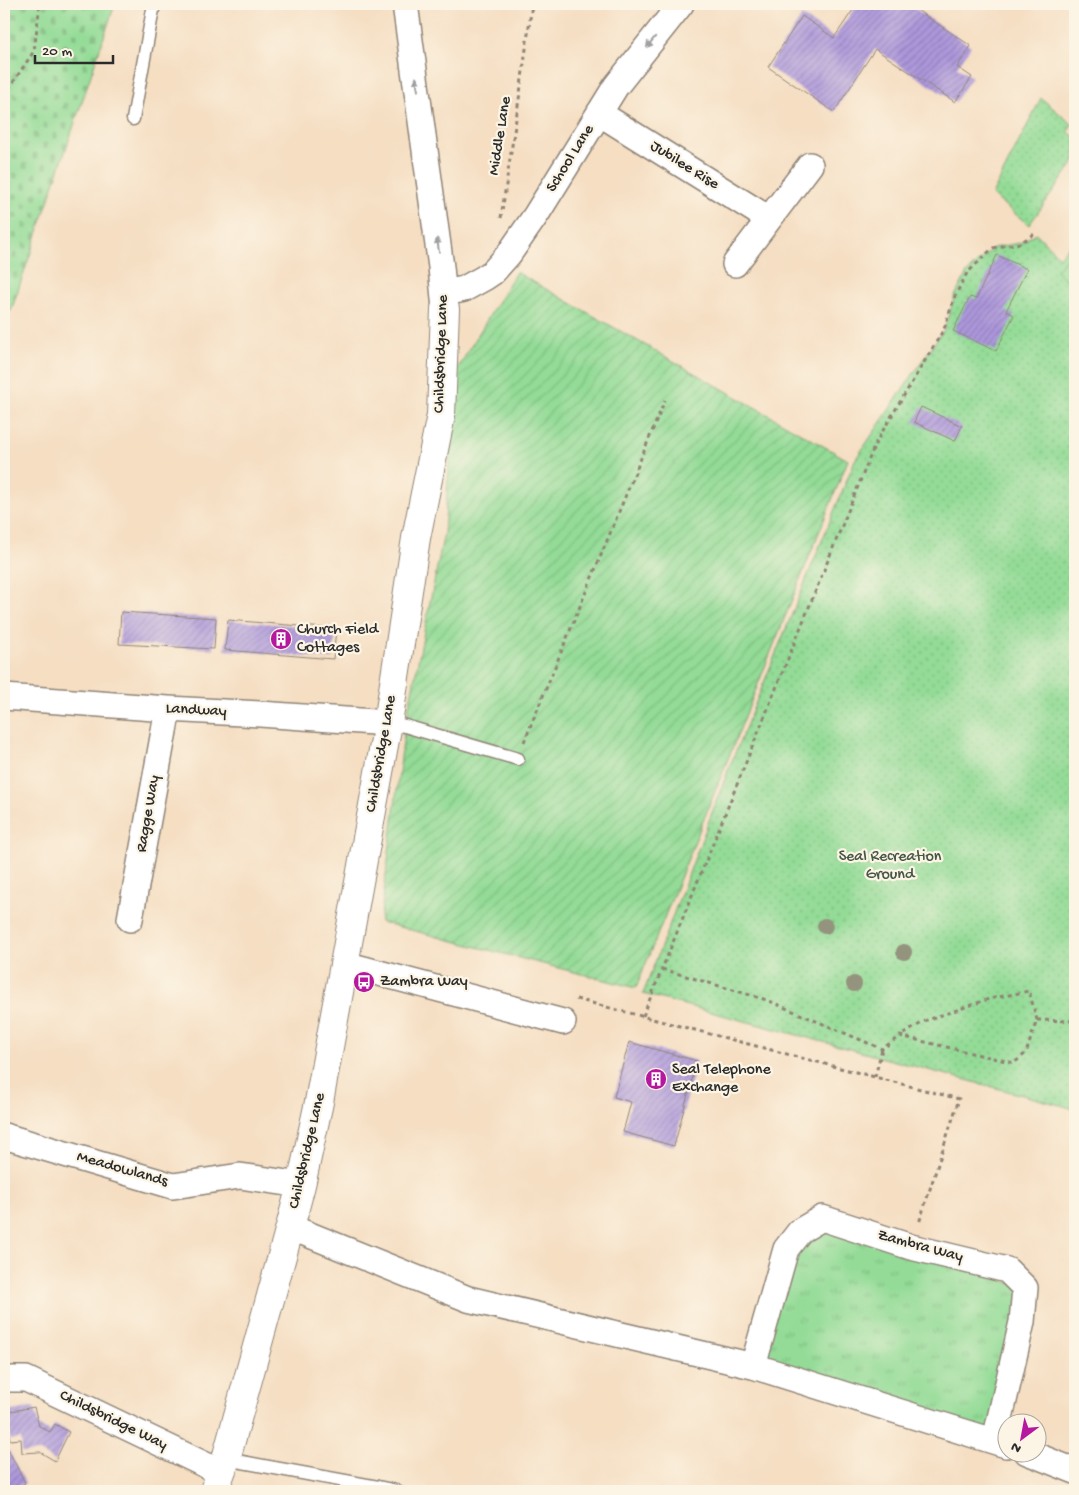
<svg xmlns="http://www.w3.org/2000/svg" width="1079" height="1495" font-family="'Gochi Hand',sans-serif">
<defs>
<pattern id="grass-tufts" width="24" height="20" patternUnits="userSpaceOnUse" patternTransform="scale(1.25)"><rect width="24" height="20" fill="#93db96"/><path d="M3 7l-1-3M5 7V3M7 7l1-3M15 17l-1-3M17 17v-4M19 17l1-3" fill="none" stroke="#7fbc81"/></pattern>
<pattern id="cemetery-stones" width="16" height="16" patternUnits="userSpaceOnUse" patternTransform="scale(1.25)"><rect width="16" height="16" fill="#93db96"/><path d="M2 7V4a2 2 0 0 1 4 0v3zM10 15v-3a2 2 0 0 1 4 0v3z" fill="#7fbc81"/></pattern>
<pattern id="park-dots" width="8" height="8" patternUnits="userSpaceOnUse" patternTransform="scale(1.25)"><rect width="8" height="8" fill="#93db96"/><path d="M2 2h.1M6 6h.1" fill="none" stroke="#7fbc81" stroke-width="1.8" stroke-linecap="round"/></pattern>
<pattern id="garden-furrows" width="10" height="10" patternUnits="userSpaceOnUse" patternTransform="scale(1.25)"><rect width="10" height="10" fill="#93db96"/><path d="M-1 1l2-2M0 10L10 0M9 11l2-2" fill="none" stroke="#7fbc81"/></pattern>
<pattern id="building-hatch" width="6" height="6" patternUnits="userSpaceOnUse" patternTransform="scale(1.25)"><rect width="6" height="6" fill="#ad98dc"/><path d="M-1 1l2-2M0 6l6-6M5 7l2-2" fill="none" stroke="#8d7cb3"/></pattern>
</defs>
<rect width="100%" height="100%" fill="#fcf5e5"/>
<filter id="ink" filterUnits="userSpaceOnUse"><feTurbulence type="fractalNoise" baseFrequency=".02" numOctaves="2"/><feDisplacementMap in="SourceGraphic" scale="10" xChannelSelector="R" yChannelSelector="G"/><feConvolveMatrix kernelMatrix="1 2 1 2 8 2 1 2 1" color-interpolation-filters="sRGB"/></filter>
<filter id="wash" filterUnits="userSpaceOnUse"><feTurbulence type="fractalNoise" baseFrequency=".0096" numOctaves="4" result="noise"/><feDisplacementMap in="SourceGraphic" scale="20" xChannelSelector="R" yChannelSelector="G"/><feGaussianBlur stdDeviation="1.12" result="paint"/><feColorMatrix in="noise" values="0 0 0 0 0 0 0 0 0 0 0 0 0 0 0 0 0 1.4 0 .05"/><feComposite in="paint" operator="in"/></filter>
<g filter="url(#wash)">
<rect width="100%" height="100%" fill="#f5dec2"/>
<path fill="url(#grass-tufts)" stroke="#5f8360" d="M822,1218L1025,1288L995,1440L753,1366L786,1249Z"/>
<path fill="url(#cemetery-stones)" stroke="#5f8360" d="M4,4H115L11,311L4,309Z"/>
<path fill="url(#park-dots)" stroke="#5f8360" d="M1041,98L1072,124L1068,132L1075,137V161L1029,225L992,195Z
M1036,233L1059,257L1075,239V1109L643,994L729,768L855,460L944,329L955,296L967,273L993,248L1020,243Z"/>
<path fill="url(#garden-furrows)" stroke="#5f8360" d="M516,272L848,460L636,988L380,922L405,726L444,533L456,371Z"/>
<path fill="#93db96" stroke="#5f8360" d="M1075,249V289L1056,270Z"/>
<g id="blocks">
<path fill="url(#building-hatch)" d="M857,4H912L911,6L971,46L957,67L972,77L955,102L875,49L834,112L768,67L802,16L834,38Z
M997,255L1027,269L1006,311L1014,315L996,351L953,331L970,297L976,299Z
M921,407L962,426L955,441L914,422Z
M121,612L216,618L214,649L119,644Z
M228,620L336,629L333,659L225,650Z
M629,1042L697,1061L674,1146L623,1132L631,1102L614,1097Z
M34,1407L39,1426L50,1432L55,1424L69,1432L55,1461L40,1452L22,1453L21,1439L10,1440L6,1412Z
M4,1441L25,1483L10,1490L4,1479Z"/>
</g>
</g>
<g filter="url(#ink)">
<use href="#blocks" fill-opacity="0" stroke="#908476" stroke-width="1"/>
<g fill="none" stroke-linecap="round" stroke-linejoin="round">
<g stroke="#908476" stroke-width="15">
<path id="service" d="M133,119L154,4
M388,723L405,726L518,759
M226,1459L378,1487L397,1491"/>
</g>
<g stroke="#908476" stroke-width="28">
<path id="minor" d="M405,4L441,267L445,309
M599,113L769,219
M735,264L810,165
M445,293L464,289L484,278L493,272L509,254L536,215L616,86L681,4
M4,697L168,709L260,714L388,723
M130,919L168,709
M345,964L563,1022
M4,1136L173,1186L240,1176L301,1185
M290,1227L468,1299L753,1366L1006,1445
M753,1366L786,1249L800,1231L822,1218L911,1247L1007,1270L1025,1288L1022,1322L995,1440
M4,1379H26L220,1472
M1027,1452L1075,1471"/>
</g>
<g stroke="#908476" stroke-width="30">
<path id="tertiary" d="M214,1491L226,1459L290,1227L301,1185L319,1102L388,723L416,538L441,415L445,309"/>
</g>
<path stroke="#908476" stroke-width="3" stroke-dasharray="4 4" stroke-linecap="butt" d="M4,96L34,51L40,4
M501,218L521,86L532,4
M524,742L665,400
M662,969L767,1000L882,1049L900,1036L1014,1063L1026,1053L1037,1020L1029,991L989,999L927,1020L900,1036
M576,999L959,1099L919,1223
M643,1016L876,442L944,329L955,296L967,273L993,248L1020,243L1036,233
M1037,1020L1075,1021
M875,1077L882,1049"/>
<use href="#service" stroke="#fff" stroke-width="12"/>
<use href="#minor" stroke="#fff" stroke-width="25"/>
<use href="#tertiary" stroke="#fff" stroke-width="28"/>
</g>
<g fill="#94947e">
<circle cx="825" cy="926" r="8"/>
<circle cx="904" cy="952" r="8"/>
<circle cx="854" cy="984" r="8"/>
</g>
<defs><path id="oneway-solid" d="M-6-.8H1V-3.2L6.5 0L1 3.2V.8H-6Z" transform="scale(1.25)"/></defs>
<g fill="#a0a0a0">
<use href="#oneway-solid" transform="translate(651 42) rotate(129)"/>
<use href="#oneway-solid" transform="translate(417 84) rotate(-98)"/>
<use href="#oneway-solid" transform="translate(438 245) rotate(-98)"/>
</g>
</g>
<defs>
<g id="building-disc" transform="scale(1.125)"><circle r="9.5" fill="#b5179e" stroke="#fcf5e5"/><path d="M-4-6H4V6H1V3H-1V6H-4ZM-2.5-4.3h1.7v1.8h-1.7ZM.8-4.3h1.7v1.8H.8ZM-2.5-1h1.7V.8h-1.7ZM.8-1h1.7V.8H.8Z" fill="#fff"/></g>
<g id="bus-disc" transform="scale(1.125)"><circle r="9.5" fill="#b5179e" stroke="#fcf5e5"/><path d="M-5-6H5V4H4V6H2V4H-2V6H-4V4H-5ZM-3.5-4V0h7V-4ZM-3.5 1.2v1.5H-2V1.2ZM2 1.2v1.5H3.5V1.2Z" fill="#fff"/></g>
</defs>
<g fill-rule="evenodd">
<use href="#building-disc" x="281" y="639"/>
<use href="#bus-disc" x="364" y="982"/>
<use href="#building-disc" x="656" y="1079"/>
</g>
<g text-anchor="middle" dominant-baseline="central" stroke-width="4.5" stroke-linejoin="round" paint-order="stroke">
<g font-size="16" fill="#2b2b2b" stroke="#fcf5e5">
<text transform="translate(501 136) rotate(-81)">Middle Lane</text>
<text transform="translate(571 159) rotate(-58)">School Lane</text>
<text transform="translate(684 166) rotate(32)">Jubilee Rise</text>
<text transform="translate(442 354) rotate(-88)">Childsbridge Lane</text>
<text transform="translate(196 711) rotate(3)">Landway</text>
<text transform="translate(382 754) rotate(-80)">Childsbridge Lane</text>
<text transform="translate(149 814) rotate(-80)">Ragge Way</text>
<text transform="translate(308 1151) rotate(-77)">Childsbridge Lane</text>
<text transform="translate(122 1170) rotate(16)">Meadowlands</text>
<text transform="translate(920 1247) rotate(15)">Zambra Way</text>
<text transform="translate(113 1421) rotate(26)">Childsbridge Way</text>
</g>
<g font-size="16" fill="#2b2b2b" stroke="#fcf5e5" text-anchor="start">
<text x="297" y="630">Church Field<tspan x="297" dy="18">Cottages</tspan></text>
<text x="380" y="982">Zambra Way</text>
<text x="672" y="1070">Seal Telephone<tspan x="672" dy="18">Exchange</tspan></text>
</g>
<g font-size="16" fill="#455746" stroke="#fcf5e5">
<text x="890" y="857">Seal Recreation<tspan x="890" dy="18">Ground</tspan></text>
</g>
</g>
<rect width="1079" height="1495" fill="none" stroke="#fcf5e5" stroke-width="20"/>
<g transform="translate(1022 1438) rotate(212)"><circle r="24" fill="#fcf5e5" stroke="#a8a49b"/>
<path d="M0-4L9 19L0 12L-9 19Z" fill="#b5179e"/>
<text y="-8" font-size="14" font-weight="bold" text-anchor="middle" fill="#2b2b2b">N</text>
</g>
<path d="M35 55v8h78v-8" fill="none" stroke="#2b2b2b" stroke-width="2.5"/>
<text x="42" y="55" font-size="15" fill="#2b2b2b" stroke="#fcf5e5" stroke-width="4" paint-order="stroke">20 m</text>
</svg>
